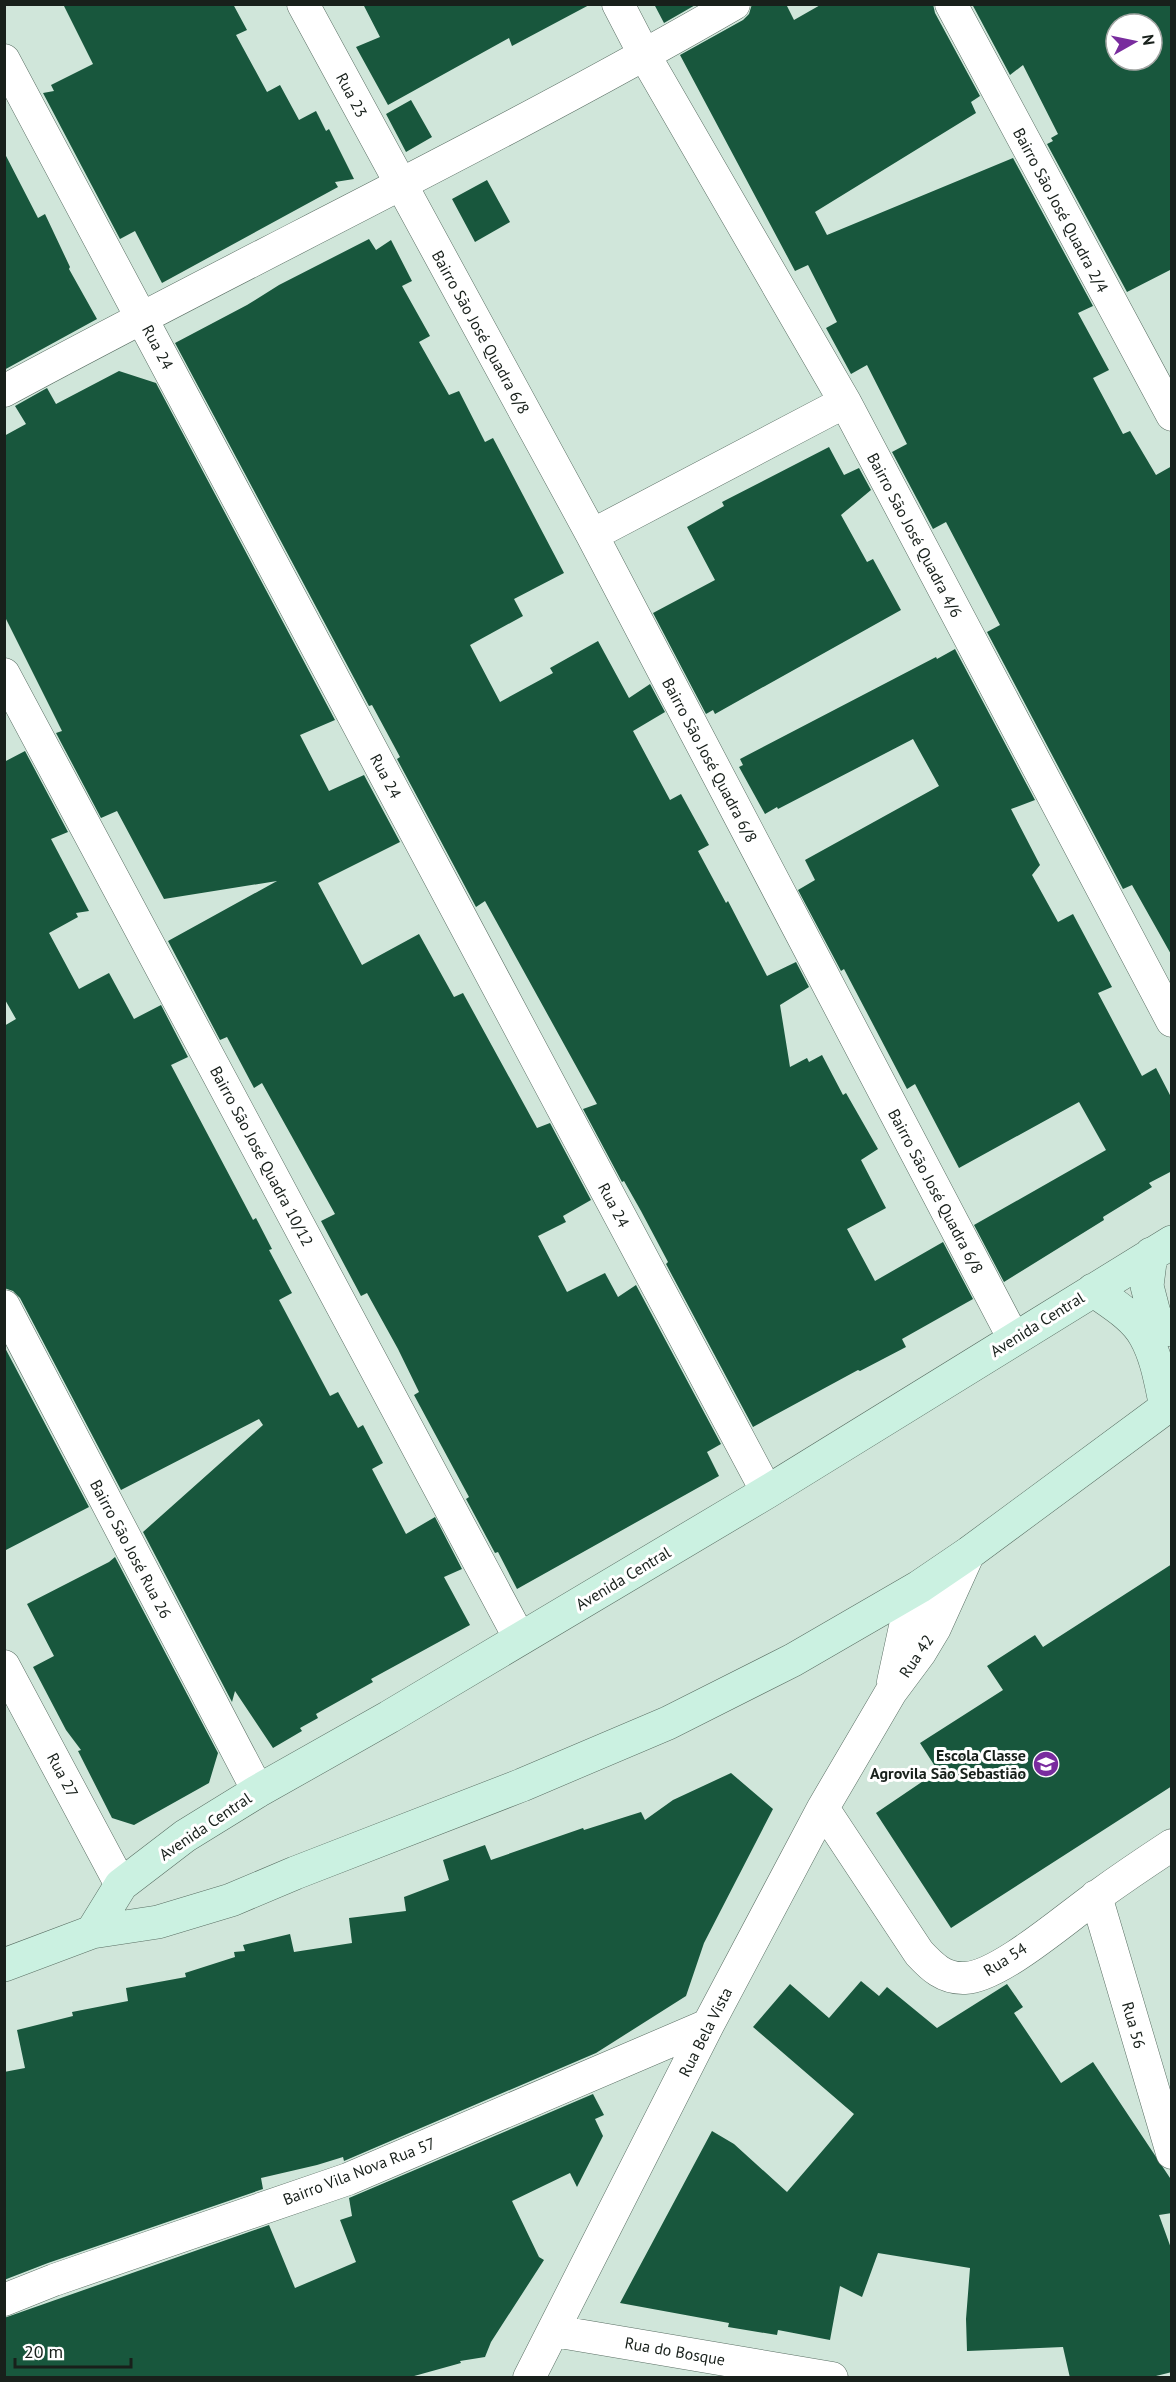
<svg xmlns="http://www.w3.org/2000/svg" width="1176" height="2382" font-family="'PT Sans',sans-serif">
<rect width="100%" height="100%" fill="#d0e6da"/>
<path fill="#18573d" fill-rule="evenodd" d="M63,4H233L247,30L236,35L267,92L280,85L299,120L316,111L326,131L329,129L354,179L335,182L338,187L162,283L135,231L120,239L43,93L54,91L51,85L93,64Z
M363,4H591L512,46L509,38L388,105L356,47L380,37Z
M654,4H697L664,23Z
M752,4H786L794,20L822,4H933L935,13L980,96L971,102L976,113L815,212L827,235L1013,158L1093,306L1078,313L1109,370L1093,378L1123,434L1130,431L1156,475L1172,466V956L1132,885L1123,889L987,632L1000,625L946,522L933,529L892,452L907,444L867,365L851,374L826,328L837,322L808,265L795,271L680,55L743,20L749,14Z
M972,4H1172V269L1127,292L1047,144L1053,141L1051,138L1058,134L1023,65L1010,75ZM1116,24H1152V60H1116Z
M411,100L432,137L406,152L386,114Z
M4,152L38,218L45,214L70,267L69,269L97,319L4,370Z
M487,180L510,222L475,242L452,199Z
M369,239L376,250L391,240L412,281L402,286L430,336L419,342L449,395L459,391L485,442L493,438L564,573L514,599L523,616L470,645L500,702L553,673L550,668L598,641L629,698L650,684L665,712L633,731L670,800L681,794L709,845L698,851L726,903L728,901L767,976L796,962L809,987L780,1005L790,1067L807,1058L809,1062L822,1055L843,1095L846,1093L878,1149L861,1160L886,1208L847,1229L875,1281L943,1242L973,1299L902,1339L906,1347L860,1371L858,1370L753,1427L666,1264L668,1262L641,1211L624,1181L622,1182L583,1109L597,1104L485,901L476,907L397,759L400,757L372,705L369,706L175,343L247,305L279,285Z
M119,371L156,383L335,720L300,735L329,791L364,775L400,842L318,883L362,965L419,934L454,997L463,993L537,1128L550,1123L591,1200L563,1216L566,1222L538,1236L567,1292L605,1273L618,1297L636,1285L721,1444L707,1452L719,1476L517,1589L498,1552L495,1553L466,1499L469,1497L414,1395L419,1392L398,1349L367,1293L361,1296L321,1221L335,1214L262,1083L254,1088L227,1037L220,1040L168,941L277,881L164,899L117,811L101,818L56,733L62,731L4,615V436L26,424L15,406L47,388L56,404Z
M829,447L844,475L859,468L871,490L841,515L867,562L873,559L901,610L715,714L713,710L706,714L653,613L715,580L687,527L724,506L722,502Z
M955,649L1035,800L1011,809L1040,865L1032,875L1058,922L1073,914L1112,987L1098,993L1142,1076L1156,1068L1172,1099V1171L1149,1183L1152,1187L1103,1217L1104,1220L1004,1282L974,1225L1106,1150L1079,1102L959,1168L915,1084L907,1089L844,969L841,971L798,890L815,880L805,860L939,786L913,739L778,809L777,807L765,814L739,767L743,765L740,759L936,657L937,659Z
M25,751L68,832L51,839L89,911L76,913L78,917L49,933L79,989L109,973L134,1019L161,1005L188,1057L171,1065L253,1220L256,1218L272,1249L269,1250L292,1293L279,1300L330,1396L338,1392L358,1428L363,1425L383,1463L372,1469L406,1534L435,1517L462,1569L444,1577L470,1625L371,1679L373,1682L316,1714L318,1718L300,1728L302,1731L273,1748L235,1691L232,1702L143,1532L263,1425L259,1419L121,1490L20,1298L13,1291L4,1288V1026L16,1019L4,998V762Z
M4,1346L89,1507L4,1551Z
M115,1557L218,1753L209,1783L134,1825L112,1818L78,1751L81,1750L66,1730L33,1667L54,1656L27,1604L109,1562Z
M1172,1564V1786L951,1928L876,1813L938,1771L920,1743L1003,1690L987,1666L1035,1635L1043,1647Z
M731,1773L773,1809L704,1943L686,1996L596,2053L344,2161L343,2157L317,2165L261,2178L263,2189L48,2263L4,2280V2072L25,2068L17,2030L73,2016L72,2012L128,2001L126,1988L186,1977L185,1973L235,1957L234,1952L245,1951L243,1945L290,1934L294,1952L352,1943L349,1918L406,1911L404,1897L449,1880L443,1860L485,1845L491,1860L583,1828L584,1830L641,1812L645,1820L673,1800Z
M861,1981L879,1996L887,1987L937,2028L1007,1984L1023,2007L1014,2013L1061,2083L1093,2062L1172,2181V2213L1159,2215L1172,2251V2372L1148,2378H1070L1063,2347L967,2351L966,2319L970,2268L878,2253L862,2297L840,2286L830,2340L778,2330L777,2335L728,2327L729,2323L620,2303L712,2131L734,2144L787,2192L854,2114L753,2027L790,1984L829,2018Z
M593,2094L604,2115L595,2119L603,2136L577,2187L570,2173L512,2201L539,2257L544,2260L491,2342L485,2357L460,2361L461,2363L407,2378H4V2318L269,2225L295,2288L356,2262L340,2220L352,2216L349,2198Z"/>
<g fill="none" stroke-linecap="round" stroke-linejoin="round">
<g stroke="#5a6f64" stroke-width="33">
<path id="street" d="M303,4L592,535L1014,1339
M618,4L645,56L845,402L1172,1021
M951,4L1172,415
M4,60L767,1492
M4,391C246,260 495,142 734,4
M592,535L845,402
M4,674L520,1639
M4,1306L258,1791
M4,1666L121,1885
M893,1682L906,1622L919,1587
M823,1808L919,1953C932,1967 944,1979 965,1978C999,1977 1066,1918 1096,1897C1121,1879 1146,1862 1172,1845
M1096,1896L1172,2153
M4,2300L54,2280L348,2179L708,2025
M554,2331L832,2378
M529,2378L708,2025L823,1808L891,1692L920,1653L935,1628L969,1553"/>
</g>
<g stroke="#5a6f64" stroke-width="34">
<path id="secondary" d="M1151,1254L1147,1286L1155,1317L1172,1330
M1093,1290C1111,1303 1134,1316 1145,1336C1157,1357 1161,1384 1166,1407
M92,1932L121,1885L185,1836L258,1791L389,1717L767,1492L1172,1242
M4,1965L92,1932L158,1922L231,1900L295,1873L522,1785L668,1723L793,1660L919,1587L969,1553L1172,1403"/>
</g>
<use href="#street" stroke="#fff" stroke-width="32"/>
<use href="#secondary" stroke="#cbf1e1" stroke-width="33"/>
</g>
<defs>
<g id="school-disc" transform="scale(1.35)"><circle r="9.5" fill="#792c9e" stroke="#fff"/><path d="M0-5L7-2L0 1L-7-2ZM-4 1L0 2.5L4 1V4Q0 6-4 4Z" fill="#fff"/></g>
</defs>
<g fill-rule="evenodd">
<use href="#school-disc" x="1046" y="1764"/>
</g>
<g text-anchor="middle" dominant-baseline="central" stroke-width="6" stroke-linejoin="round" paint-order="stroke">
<g font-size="16" fill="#18201b" stroke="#fff">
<text transform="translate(352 95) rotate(62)">Rua 23</text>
<text transform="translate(1061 210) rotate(62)">Bairro São José Quadra 2/4</text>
<text transform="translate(481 332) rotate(61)">Bairro São José Quadra 6/8</text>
<text transform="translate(158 347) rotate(62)">Rua 24</text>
<text transform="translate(915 535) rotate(62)">Bairro São José Quadra 4/6</text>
<text transform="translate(710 760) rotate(62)">Bairro São José Quadra 6/8</text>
<text transform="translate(386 776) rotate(62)">Rua 24</text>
<text transform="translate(262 1156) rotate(62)">Bairro São José Quadra 10/12</text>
<text transform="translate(936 1191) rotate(62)">Bairro São José Quadra 6/8</text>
<text transform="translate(614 1205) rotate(62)">Rua 24</text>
<text transform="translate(1037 1324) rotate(-32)">Avenida Central</text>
<text transform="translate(131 1549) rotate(62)">Bairro São José Rua 26</text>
<text transform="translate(623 1578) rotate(-31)">Avenida Central</text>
<text transform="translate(916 1656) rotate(-56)">Rua 42</text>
<text transform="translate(63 1775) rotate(62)">Rua 27</text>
<text transform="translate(205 1826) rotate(-34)">Avenida Central</text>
<text transform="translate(1005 1959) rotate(-32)">Rua 54</text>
<text transform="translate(1134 2025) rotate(74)">Rua 56</text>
<text transform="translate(705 2032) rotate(-63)">Rua Bela Vista</text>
<text transform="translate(359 2171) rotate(-21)">Bairro Vila Nova Rua 57</text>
<text transform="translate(675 2351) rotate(10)">Rua do Bosque</text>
</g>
<g font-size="16" font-weight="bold" fill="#18201b" stroke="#fff" text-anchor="end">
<text x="1026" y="1755">Escola Classe<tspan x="1026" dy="18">Agrovila São Sebastião</tspan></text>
</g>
</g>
<rect width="1176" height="2382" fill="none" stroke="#18201b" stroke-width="12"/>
<g transform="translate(1134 42) rotate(81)"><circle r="28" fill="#ffffff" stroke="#a3a6a4" stroke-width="1.5"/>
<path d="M0-4.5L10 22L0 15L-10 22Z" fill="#792c9e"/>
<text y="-9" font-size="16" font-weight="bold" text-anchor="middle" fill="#18201b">N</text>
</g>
<path d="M15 2358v9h116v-9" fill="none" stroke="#18201b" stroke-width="3"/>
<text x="24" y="2358" font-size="18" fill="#18201b" stroke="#ffffff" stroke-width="4.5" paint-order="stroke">20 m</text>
</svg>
